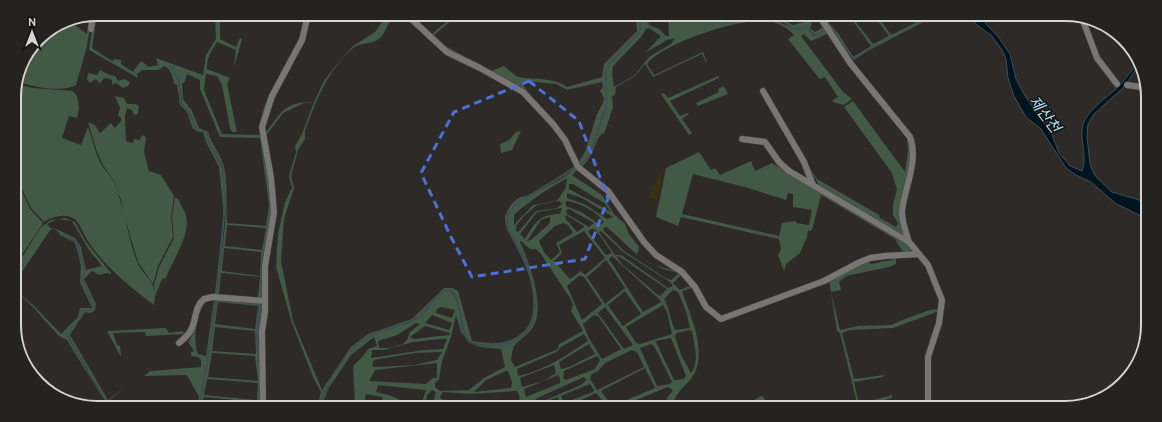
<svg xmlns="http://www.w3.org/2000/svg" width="1162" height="422" font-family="Ubuntu,'Noto Sans KR',sans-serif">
<rect width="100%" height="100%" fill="#2d2a27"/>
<path fill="#425945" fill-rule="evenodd" d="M97,14L92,48L112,61L115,59L121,60V64L133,72L140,62H143L148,67L158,65L156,58L203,75L206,55L216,39L215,15H228L246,21L220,16V39L236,47L240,38L242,39L234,67L236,50L217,42C211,53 207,55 207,69L230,78L227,84L237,132H232L230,128L222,85L217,76L206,74L204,90L221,132L222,134L260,135C260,100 275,88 291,59C298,45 302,31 305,15H307L303,35L262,123L272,215L262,297L259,299L208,296L194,314C196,299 201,295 215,293L223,224V206L219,167L206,142L203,132L193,129L187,112L180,104L177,85L174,84C173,77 171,70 165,66L158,70H142L137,74L138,78L89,50L94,15ZM169,65L179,79L182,104L189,111L197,130L207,131L208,139L223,167L226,205L225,225L217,294L225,205L222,168L207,139L206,132L196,131L188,111L181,105L178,80ZM187,74L200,80V89L220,137L260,138L269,205L266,226L227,223C226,204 228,184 224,166C220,153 211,144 208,131L199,128L192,111L183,99L182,83H184ZM227,225L266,228L262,250L225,246ZM224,248L261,252L260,276L222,271ZM221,273L260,277L258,298L219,295Z
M92,15L87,46L76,85C63,93 32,87 17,81L23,60L42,35L68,20L87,34L89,16Z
M387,15H394C388,22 386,31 382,36C374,46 361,41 352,49C327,71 316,101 305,131V139L298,150L291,176L294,188L284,219L281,261L293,321L322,390L351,347L368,334L412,319L444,288H452L458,291L472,341C490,344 507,346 522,333C544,315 530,271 518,250C513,239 504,229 505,216C509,206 516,196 527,196L575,166L574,160L579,170L587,176L577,170L572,175L602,195L614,214L625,224L629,234L639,247L637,255L656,266L681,272L680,276L673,283L680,290L692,285L695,289L692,288L682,291C690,315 708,352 693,376C686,386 674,393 673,406H668L667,398L673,390L668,387L629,403L627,406H607L596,393L568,406H561L558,397C536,405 524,406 501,405L518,401L520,398L517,391L470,394L443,392L440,396L441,399L472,405H453L439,402L436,405H432L436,392L432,390L427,395L425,405H421L426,390L378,385L376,392L389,395L411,405H399L397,403L387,400L384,405H380L383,397L366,394L364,405L355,403L353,366L364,355L368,349L377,346L374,337L351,355L328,389L322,405H321C328,381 349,346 372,335C389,328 406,327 421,316C430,309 438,290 450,291C465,303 454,332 471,343C479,348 495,346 504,345C549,336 536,284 523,254C518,242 504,228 508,215C514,197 566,182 576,167C562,175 510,203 507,216C504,229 516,241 521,252C535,280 548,333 506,343C496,346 480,346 470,341C458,327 464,300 451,290C438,289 430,306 421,314C413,321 399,327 388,330C382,331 376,332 371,335C346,348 328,379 319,405H318L321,392L313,377L292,323L276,267L278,234L285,202L292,188L289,176L296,152L295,146L302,134L314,102L304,103L283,113L265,137L264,135C281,113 284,101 314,102L324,81L332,70L353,46L375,32ZM567,178L566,187L559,198L556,201L533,205L514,225V215L518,211L542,193ZM569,184H573L604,203L611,212L569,189ZM567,193L582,198L613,217L607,219L586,205L567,198ZM559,201L562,204L557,208L536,211L520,230L518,232L516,231V226L525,215L537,205ZM566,201C578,202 599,212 604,223L599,224L581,212L566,206ZM562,208L560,214C539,214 535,223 525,239L520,234L537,212ZM569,209L594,223L589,227L567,214L566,210ZM566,215L584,226V227L577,232L565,218ZM550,217V222L548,225L531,240L527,241L541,220ZM563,223L568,225L573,233L556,243L560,252L551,260L544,252L539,241L555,226ZM607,227C630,247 644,267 676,272L678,274L671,280L667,279L624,251L604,231L603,228ZM592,229L596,230L612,253L607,255L605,254L589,233L588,231ZM584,231L605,258L585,275L581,271L570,279L554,261L562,253L559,245ZM601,231L623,252L670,282L673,286L668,288L621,255H615L599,232ZM521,241L530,249H536L541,254L570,298L573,305L571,311L583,331L559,344L558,349L515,367L511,360C512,356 512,348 515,345C521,338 530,334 534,325C545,305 529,261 520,242ZM612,256L659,299L661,302L643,312L609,259ZM616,256L620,257L667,289L660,296L658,295L623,265ZM606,260L625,288L605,304L587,277ZM580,275L584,277L602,304L582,320L567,286ZM673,290L678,292L686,311L690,328L675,330C670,320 670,309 664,299ZM625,291L641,314L623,326L608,305ZM663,305L667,312L672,334L640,344L636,343L626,327ZM441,307L455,310L452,318L436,313L437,309ZM605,307L633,345L624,349L598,313ZM432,315L452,323L449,330L425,323ZM456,315L461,332L469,343L480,347L501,349L505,367L484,378L469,390L440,391L435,387V383L439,379L442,361L451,337ZM594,315L598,316L621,349L602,359L589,338L583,324ZM416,323L420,324L410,332L407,340L403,344L390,348H379L378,341L397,335ZM425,326L450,333L449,335L414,339L410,337ZM689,330L692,331C694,345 700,361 691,373L681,355L675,336L677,333ZM584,334L588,341C567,355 543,371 518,376L517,369L557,352L561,347ZM671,338L686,376L684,379L674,380L657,344L656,341ZM440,339H447L443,349L424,350L371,358L372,350H384L413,342ZM589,344L595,354L569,367L561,369L559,362ZM651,344L654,346L672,382L670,384L657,386L640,348ZM632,350L637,352L644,367L597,390L590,379L591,375L598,371L605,363ZM442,352L437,360L414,365L376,367L372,366L374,360L415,353ZM597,356L600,360L595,369L566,380L563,378L564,371ZM437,363V378H433L426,384L369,381L375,370ZM554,365L556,373L543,381L522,387L520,378ZM645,368L655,388L612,406L601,391ZM506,371H508L512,382L511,388L474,392L486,380ZM558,375L560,378V383L526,397L524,389ZM584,377L586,380L581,385L541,402L535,400L537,398ZM590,384L594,390L593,392L564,403L561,396L563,395Z
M409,15L418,21L431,35L453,16H456L433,36L444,45L491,71L504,66C506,68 517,77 518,77C535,80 553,77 567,87L602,77L604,64L637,31L636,16H638L640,23L639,32L610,63L606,71V107L588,157L579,166L589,157L607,107V71L611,63L640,32L641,23L639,16H647L649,25L659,29L666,36H669L668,16L687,17L689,19L692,17H704L705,18L720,17L722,21L735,17H778L793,25L804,22L802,17H808L812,24L810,28L815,32L822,28L818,17H819L866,86V88L827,34L811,41L804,34L801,36L843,92L852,99L844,105L833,102V100L838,97L825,77L820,79L818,77L788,39L794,35C789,29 780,24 773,22C748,14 662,43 647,64L654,75L703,52L707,62H706L702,54L653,77L645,64L634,77L616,87L615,95L612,96L613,107L604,134L602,133C592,145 596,154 581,168L612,192L647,244L637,231L614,196L579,166L568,143L558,128L522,90L443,48ZM773,18L797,29L807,26L816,35L825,30L816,36L813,35L807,27L797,30L783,25L773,19H752L722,24L741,19ZM649,28L661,36L645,53L667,40L675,38L671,44L649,57L634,76L614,87L612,74L613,66L641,37L646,29ZM525,81L556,84L567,90L602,82L603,87L600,91L604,98L603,103L597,114L585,152L579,162L561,130L525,88L522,82Z
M822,17H824L838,33L853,57L871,46L850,17H852L873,44L889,36L875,17H878L891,35L925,18H929L853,59L832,29H830Z
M100,70L110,75L115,76L118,81L125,79L130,82L128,86L123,88L116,83L112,85V80L107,78L103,79L100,84L96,79L90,83L87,79L88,73L97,75Z
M718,76L719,78L670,101L680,116L688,113L689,114L682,119L692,133L689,135L661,94L664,93L668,98Z
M16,84L33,88L73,91L77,96L79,108L77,118L69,116L62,138L81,145L88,127C93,140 95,155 103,167C106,172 111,176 114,182C124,206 127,234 136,259C143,278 159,280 154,305C129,286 105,267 88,241C83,234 80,222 73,218C64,213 51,217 44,222L31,208L15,175L14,91Z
M724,86L728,94L698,106L696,103L719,92L718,89Z
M869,89L907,135L911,147L910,164L903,195L905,237L819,185L807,164L817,179L879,215L880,218L896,227L898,223L893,215V204L897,190L892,173L844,107L853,101L905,172L908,151L907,138L867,90Z
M115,96L124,98L127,104H136L139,106L138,114L134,115L132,110L127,108L125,116L126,141L133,143L134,139L140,140L142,135L146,137L144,152L149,171L161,175L174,196L171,217L173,237L158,266L153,284L138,262L124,215L121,200L114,181L103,165L97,152L88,122L95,125L100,133L111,123L115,128L121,121V118L118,115L120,108Z
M521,131L512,150L501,153L500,144L509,140L516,132Z
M699,152L711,170L715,168L720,175L751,161L755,171L772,163L896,237L909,246L911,251V253L879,254L823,279L865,257L882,253L903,252L895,239L821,195L812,230L808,231L807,237L800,253L786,264L784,271L778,255L781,249L779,239L681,217L678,226L656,217L666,168ZM693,174L745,187L786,200L788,193L793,194V207L812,210L809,225L796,223V221L782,223L779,236L682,214Z
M15,177L30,209L43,223L15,265L20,256L17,253L21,245L15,246Z
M175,197C180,199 179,202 182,207C197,227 173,258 166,278L162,279L155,296L154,285L159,267L174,238L172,217Z
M65,218L75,222L86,242L112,274L107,273L99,275L92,271L84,279L96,304L95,310L91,313L85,312L70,335L108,400L125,387L107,402L67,334L80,318L83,310L91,311L95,307L83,281L85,269L78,244L75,240L61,234L74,241L77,245L84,269L82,281L94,307L91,310L82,309L80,317L66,334L106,404L67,340L59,336L32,306L15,290L33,305L61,334L78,317L80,308H92L80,282L81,266L77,249L74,242L60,235L59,233L54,228L51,229L15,282V268L41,227L51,220ZM57,219L72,221L89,250L102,266L86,270L81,247L75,238L54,228H50L47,224Z
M896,259V264L889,267L846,276L839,282L841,290L831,292L840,330L858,326L891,325L902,320L930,310L939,309V311L893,328L850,330L842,333L854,379L885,375L883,377L854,382L859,404L892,395V398L858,407L840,333L837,331L829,280L868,261L871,264Z
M217,298L259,302L263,306L261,343L262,404H259L261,379L258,335L260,304L216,299L200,404H198L199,397L187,375L144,376L150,371L201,367V360L198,357L191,356V352L194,351L188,342C201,326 190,299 217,298ZM209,300H214L206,356L198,354C192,342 197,306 209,300Z
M217,300L259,305L257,335L260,379L259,404L256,402L204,397L201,404ZM218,302L258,306L255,329L215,324ZM215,327L255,331L256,354L212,351ZM212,353L255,356L258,381L208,377ZM207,379L258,383L257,400L204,395Z
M166,328L169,333L182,331L185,334L146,336L145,332L113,333L117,345L120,346L121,357L107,331Z
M762,396L767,402L769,407H757L755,399Z"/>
<path fill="#3a3211" d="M664,167L657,201L650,197L651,187L657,181Z"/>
<path fill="#00141f" stroke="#404e55" d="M971,18H981L999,38L1010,54L1016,79L1025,96L1051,132L1059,153L1070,166L1082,171C1088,158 1079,139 1083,124C1088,110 1106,98 1117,88C1124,80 1131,72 1137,64L1138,66L1124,87L1094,114L1088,124L1087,137L1090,164L1094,174L1098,179L1112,192L1146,202L1145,218L1115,203L1091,182L1076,175L1066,168L1041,129L1026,117L1014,96L1008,78L1006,59L1002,50L992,36L977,25Z"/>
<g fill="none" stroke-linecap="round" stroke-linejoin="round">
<path stroke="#404e55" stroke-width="2" d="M724,24L741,20L773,18L783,25L797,29L807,27L816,35L825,30
M832,29L854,59L869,49L929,18
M169,66L178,79L181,105L188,111L196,130L206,132L208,139L223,167L225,205L217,294
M580,166L588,157L606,107V71L610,63L639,32L641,23L639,16
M62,235L75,240L77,245L85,269L82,281L94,307L91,310H82L80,318L67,334L107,402
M262,266L270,221
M261,296L262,283
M234,302L260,305L257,335L260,364
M200,404L217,300
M259,404L260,386
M320,405C328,380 348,346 372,335C388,327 406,326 421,315C430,308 438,289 451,290C466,302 454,332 472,342C480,347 496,346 505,344C548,335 535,283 523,254C517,241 505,230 508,215L518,202L576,168"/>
<g stroke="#484542" stroke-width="7">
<path id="street" d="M407,15L447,52L480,68L523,92L553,124L565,140L578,167L608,191L644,242L656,255L682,272L695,287L706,307L721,319L824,281L858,263L870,258L885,256L919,254
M820,17L851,64L910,137C919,162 904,188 902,212C902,223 906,232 909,242
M1082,18L1097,58L1117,84
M91,29L93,15
M1127,85L1147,88
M763,91L804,162L813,185
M742,139L765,142L779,162L789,171L909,242L928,265L942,300L939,323L928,357V407
M179,343C184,339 189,335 192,328C196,319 195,306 204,299L213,297L265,301
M263,404L262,331L265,312V266L274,212L271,178L262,127L272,96L302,40L308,15"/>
</g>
<use href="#street" stroke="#787575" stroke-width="6"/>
</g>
<path fill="none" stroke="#4b70d6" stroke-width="3" stroke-dasharray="8 5" stroke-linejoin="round" d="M529,81L579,121L608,199L585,259L472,277L451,237L421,173L454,112Z"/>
<g text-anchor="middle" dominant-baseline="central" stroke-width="3" stroke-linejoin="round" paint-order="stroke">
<g font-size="15" font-style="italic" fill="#afe6fe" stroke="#141311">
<text transform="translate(1045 114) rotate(53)">제산천</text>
</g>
</g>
<path d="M0 0H1162V422H0ZM97 21H1065A76 76 0 0 1 1141 97V325A76 76 0 0 1 1065 401H97A76 76 0 0 1 21 325V97A76 76 0 0 1 97 21Z" fill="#242320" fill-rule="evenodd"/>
<path fill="none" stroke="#d6d5d2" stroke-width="2" d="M97 21H1065A76 76 0 0 1 1141 97V325A76 76 0 0 1 1065 401H97A76 76 0 0 1 21 325V97A76 76 0 0 1 97 21Z"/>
<g transform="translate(32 32)" stroke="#141311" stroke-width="3" paint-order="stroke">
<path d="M0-3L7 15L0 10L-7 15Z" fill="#d6d5d2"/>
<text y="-6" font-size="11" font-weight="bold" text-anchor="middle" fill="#d6d5d2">N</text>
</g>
</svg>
